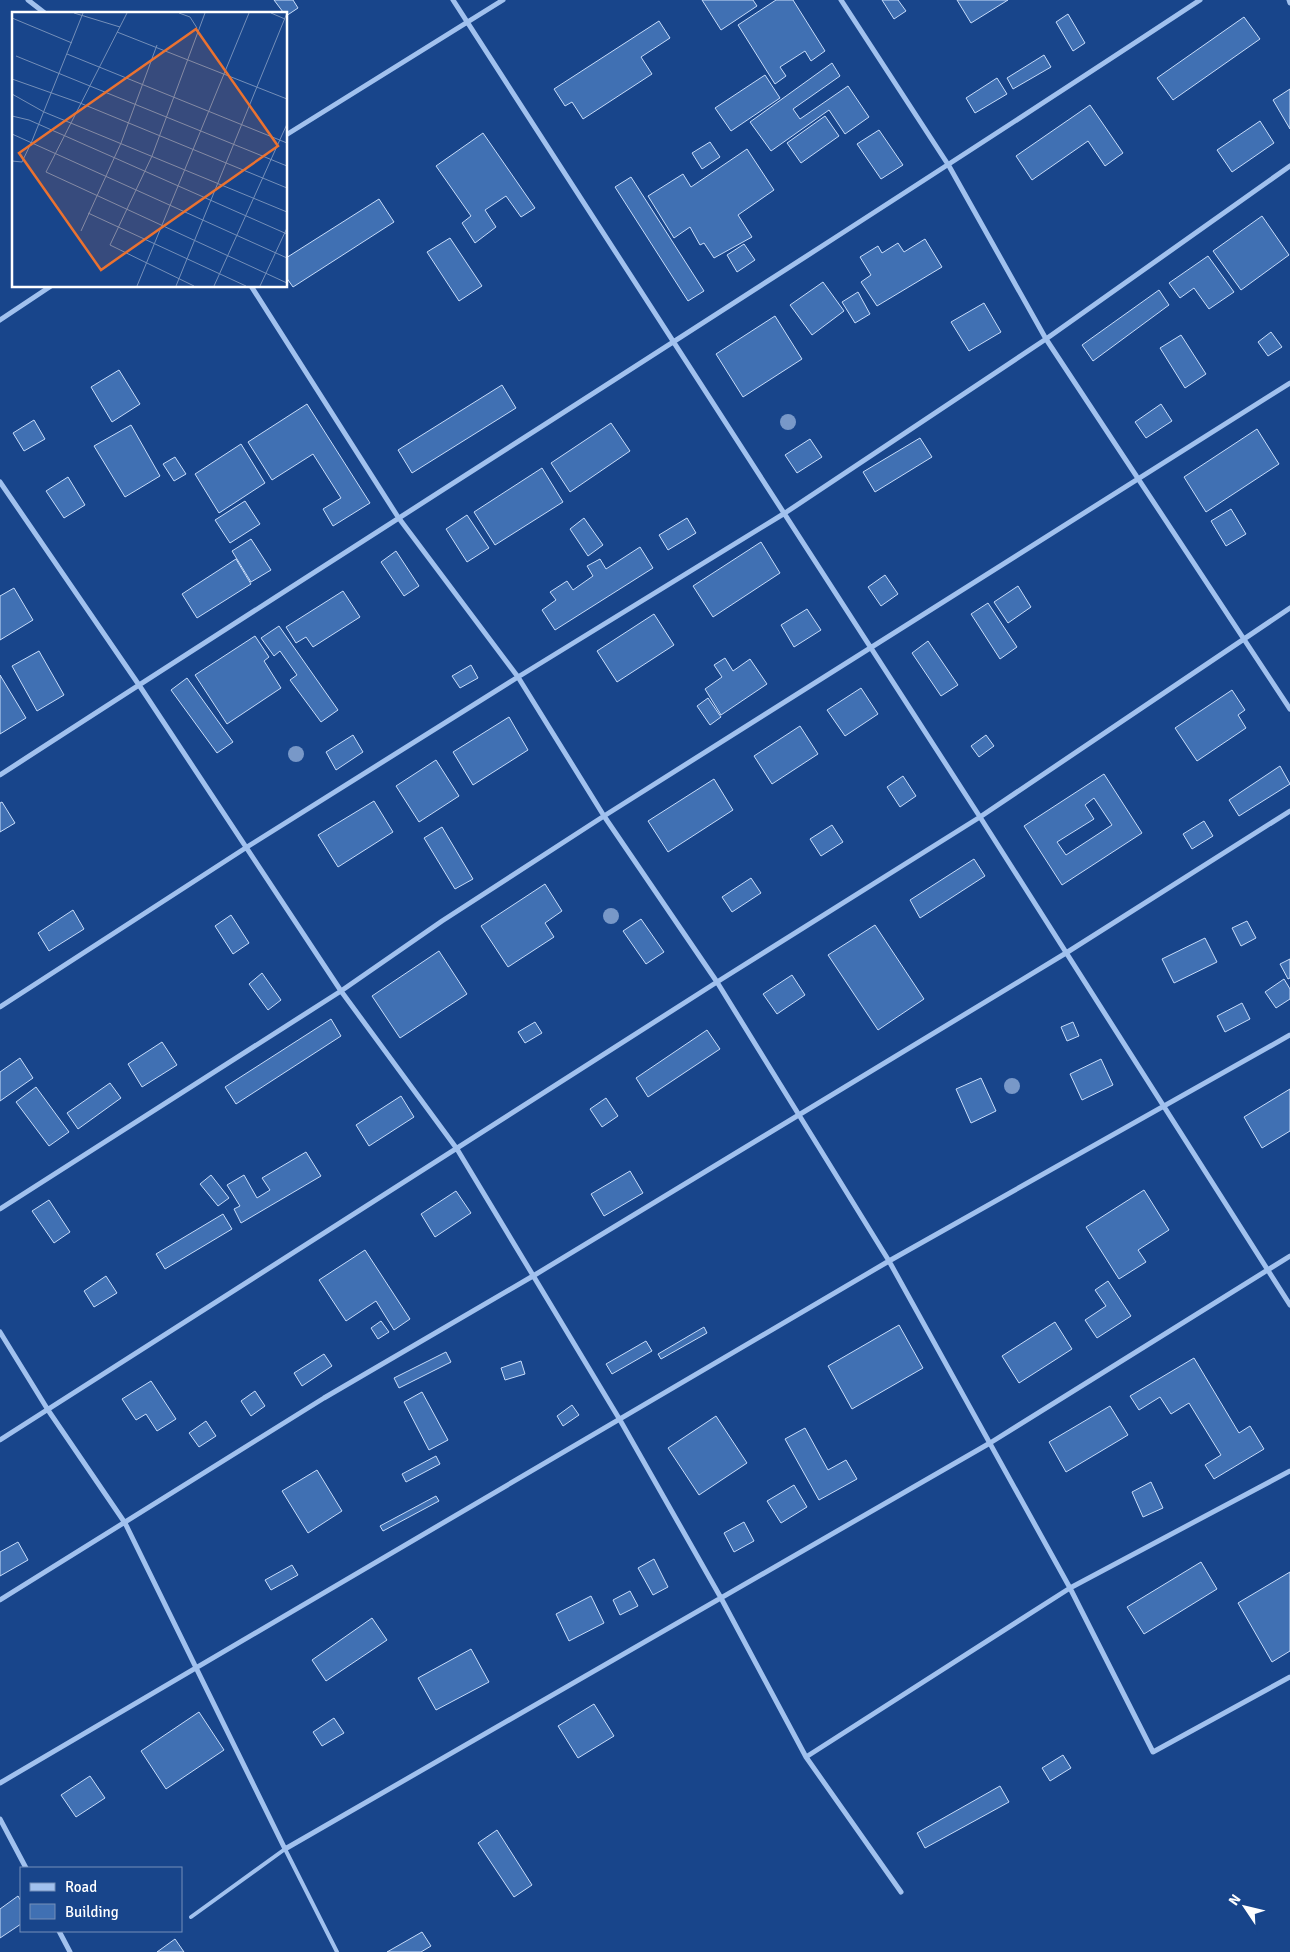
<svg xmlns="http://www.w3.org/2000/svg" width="1290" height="1952" font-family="Signika,sans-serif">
<rect width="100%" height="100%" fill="#18458b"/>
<path fill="#4070b3" stroke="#c7dcfa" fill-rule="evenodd" d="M274,0H293L298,8L286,16Z
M702,0H753L757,6L721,30Z
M776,0H793L825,51L811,61L805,51L780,67L786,76L775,84L738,25Z
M882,0H898L906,11L894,19Z
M957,0H1008L971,23Z
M1068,14L1085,43L1073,51L1056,22Z
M1244,17L1260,39L1173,100L1157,78Z
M659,21L670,38L641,57L652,74L583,119L572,102L565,106L554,89Z
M1044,55L1051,67L1013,89L1007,78Z
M832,63L840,76L793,109L800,119L848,86L869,117L845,134L829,110L771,151L750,122Z
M765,75L780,98L731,131L715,108Z
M997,78L1007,94L975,113L966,98Z
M1290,89V129L1273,100Z
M1090,105L1123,153L1105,166L1088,141L1032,180L1016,156Z
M825,116L839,136L801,163L787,143Z
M1260,121L1274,143L1232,172L1217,150Z
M879,130L903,165L881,179L857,144Z
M483,133L535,208L521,217L506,196L485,210L496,227L475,243L462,223L471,216L436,166Z
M710,142L720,157L702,169L692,153Z
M747,149L774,190L738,215L752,237L714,258L704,243L700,245L690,227L674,238L648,196L683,174L691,187Z
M631,177L704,291L688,301L615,187Z
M379,199L394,222L293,287L286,277V258Z
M1262,216L1289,255L1241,290L1213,251Z
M450,238L482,286L459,301L427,252Z
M925,239L942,267L877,306L861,282L871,275L860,257L878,246L882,253L898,243L904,252Z
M744,244L755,260L737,272L727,255Z
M1208,256L1234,292L1209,309L1194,288L1180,298L1169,283Z
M823,282L844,311L812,335L790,305Z
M1159,290L1169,305L1093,361L1082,345Z
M858,292L870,314L855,323L842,302Z
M984,303L1001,332L969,351L951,322Z
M775,316L802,359L743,397L716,354Z
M1271,332L1282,347L1268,356L1258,342Z
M1181,335L1206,374L1185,388L1160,348Z
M119,370L140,404L112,422L91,387Z
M502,385L516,408L412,473L398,450Z
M307,404L370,503L333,526L323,509L341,498L313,454L272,480L248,442Z
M1161,404L1172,421L1146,438L1135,422Z
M34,420L45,439L24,451L13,433Z
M611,423L630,451L570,492L551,463Z
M131,425L160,476L125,497L94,446Z
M1257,429L1279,464L1206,512L1184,477Z
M920,438L932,457L875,492L863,472Z
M810,439L822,457L797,473L785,455Z
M241,444L265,483L219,513L195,474Z
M175,457L186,474L174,481L163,464Z
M542,468L563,502L495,545L474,512Z
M68,477L85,505L64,518L46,491Z
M245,501L260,524L230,543L215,520Z
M1231,509L1246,534L1226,546L1211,521Z
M467,515L489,548L467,562L446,529Z
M584,518L603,545L588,556L570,529Z
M687,518L696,533L668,550L659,535Z
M251,539L271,570L251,582L232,551Z
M761,542L780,573L713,617L693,586Z
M640,547L653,568L555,630L542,610L556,600L550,592L567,581L573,590L593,576L587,566L600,559L606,569Z
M396,551L419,586L404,596L381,562Z
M236,559L251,584L197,618L182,594Z
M885,575L898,594L881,606L868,587Z
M1018,586L1031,607L1008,623L994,602Z
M14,588L33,620L0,640V596Z
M343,591L360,617L313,647L306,637L296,643L286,627Z
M988,603L1017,647L1000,659L971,614Z
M807,609L821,630L794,647L781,625Z
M654,614L674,645L617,682L597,651Z
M279,626L338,710L321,722L290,680L297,675L280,651L274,656L261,638Z
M255,636L269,657L264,661L281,688L227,724L195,675Z
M928,641L958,685L941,696L912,653Z
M39,651L64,695L37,711L12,666Z
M725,658L733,671L750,659L767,684L721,715L705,689L722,677L714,665Z
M471,665L478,678L460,688L452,676Z
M0,675L26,718L0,734Z
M187,678L233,742L217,753L171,690Z
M861,688L878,714L845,736L827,710Z
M1232,690L1245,710L1238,715L1246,728L1197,761L1175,728Z
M708,698L721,717L710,725L697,706Z
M509,717L528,750L473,785L453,752Z
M800,726L818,754L772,784L754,756Z
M353,735L363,752L336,770L326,752Z
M986,735L994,746L979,757L971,746Z
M436,760L459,796L419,822L396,786Z
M1280,766L1290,784L1239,816L1229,800Z
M1104,774L1142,833L1062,885L1024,826ZM1094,798L1112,825L1066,855L1057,842L1094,819L1085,805Z
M903,776L916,796L900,807L887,787Z
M714,779L733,810L668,852L648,821Z
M374,801L393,832L338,867L318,835Z
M2,802L15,823L0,832V803Z
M1204,821L1213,836L1192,849L1183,834Z
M832,825L843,842L821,856L810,839Z
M442,827L473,879L455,889L424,838Z
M974,859L985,876L920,918L910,900Z
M751,878L761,893L732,912L722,897Z
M545,884L562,911L545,923L554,937L508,967L481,926Z
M73,910L84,929L49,951L38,933Z
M231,915L249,943L233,954L215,926Z
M641,919L664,952L646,964L623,931Z
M1247,921L1256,938L1241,946L1232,928Z
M875,925L924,999L878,1030L828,955Z
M1205,938L1217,962L1174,983L1162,959Z
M439,951L467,994L400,1038L372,996Z
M1290,959V978L1288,979L1280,964Z
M262,973L281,1000L268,1010L249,984Z
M792,975L805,995L777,1014L763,994Z
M1284,979L1290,989V999L1276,1008L1265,992Z
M1242,1003L1250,1019L1225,1032L1217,1016Z
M331,1019L341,1036L236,1104L225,1087Z
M535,1022L542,1033L525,1043L518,1032Z
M1073,1022L1079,1036L1067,1041L1061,1027Z
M707,1030L720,1049L648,1097L636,1078Z
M162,1042L177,1065L142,1087L128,1064Z
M20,1058L33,1078L0,1101V1072Z
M1101,1059L1113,1085L1082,1100L1070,1074Z
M981,1078L996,1111L971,1123L956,1089Z
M110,1083L121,1098L78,1129L67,1113Z
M36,1087L69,1132L49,1146L16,1102Z
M1290,1089V1131L1262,1148L1244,1117Z
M401,1096L414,1117L369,1146L356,1125Z
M606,1098L618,1116L602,1127L590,1109Z
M306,1152L321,1176L241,1223L234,1209L240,1206L227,1185L244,1175L257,1198L270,1190L262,1178Z
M630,1171L643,1193L604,1216L591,1194Z
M211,1175L229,1198L218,1206L200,1184Z
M1144,1190L1169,1230L1138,1250L1146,1262L1119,1279L1086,1227Z
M456,1191L471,1213L435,1237L421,1214Z
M49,1200L70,1232L54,1243L32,1211Z
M223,1214L232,1229L165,1269L156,1254Z
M365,1250L410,1319L394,1330L376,1301L346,1321L319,1280Z
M106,1276L117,1293L94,1307L84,1291Z
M1108,1281L1131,1316L1097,1338L1085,1320L1106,1306L1095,1290Z
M381,1321L389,1332L378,1339L371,1328Z
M1055,1322L1072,1349L1019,1383L1002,1356Z
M899,1325L923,1368L852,1409L828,1366Z
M704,1327L707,1333L661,1359L658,1354Z
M646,1341L652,1351L612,1374L606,1364Z
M446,1352L451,1362L399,1388L394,1378Z
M324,1354L332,1366L302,1386L294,1373Z
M1194,1358L1239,1433L1250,1426L1264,1449L1214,1479L1205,1465L1221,1455L1189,1403L1171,1414L1160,1397L1139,1410L1130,1396Z
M521,1361L525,1374L505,1380L501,1368Z
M151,1381L176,1419L157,1431L146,1414L136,1420L122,1399Z
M255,1391L265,1406L251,1416L241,1401Z
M422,1392L448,1440L429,1450L404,1402Z
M572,1405L579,1415L563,1426L557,1416Z
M1110,1406L1128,1435L1066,1472L1049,1442Z
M716,1416L747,1463L699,1495L668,1448Z
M206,1421L216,1436L199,1447L189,1433Z
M805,1428L828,1470L846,1460L857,1479L819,1500L785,1439Z
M436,1456L440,1464L406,1482L402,1474Z
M317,1470L342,1511L308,1533L282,1491Z
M1151,1482L1163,1508L1143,1517L1132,1492Z
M794,1485L807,1507L781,1523L767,1501Z
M436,1496L439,1501L383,1531L380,1526Z
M744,1522L754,1541L734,1552L724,1533Z
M18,1542L28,1560L0,1576V1552Z
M654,1559L668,1587L653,1595L638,1568Z
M1201,1562L1217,1589L1144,1634L1127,1607Z
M292,1565L298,1575L271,1590L265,1580Z
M1290,1572V1651L1272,1662L1238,1603Z
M630,1591L638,1606L620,1615L613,1600Z
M591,1596L604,1623L569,1641L556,1614Z
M372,1618L387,1640L326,1681L312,1660Z
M471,1649L489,1682L436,1710L418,1678Z
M594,1704L614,1736L578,1758L558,1726Z
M199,1712L224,1750L166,1789L141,1751Z
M334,1718L344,1733L322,1746L313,1732Z
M1063,1755L1071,1768L1050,1781L1042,1768Z
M90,1776L105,1798L76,1817L61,1795Z
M1000,1786L1009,1802L925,1848L917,1833Z
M497,1830L532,1885L514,1897L478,1843Z
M18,1896L21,1901V1924L0,1938V1909Z
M422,1932L431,1946L421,1952H387Z
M175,1939L184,1952H157Z"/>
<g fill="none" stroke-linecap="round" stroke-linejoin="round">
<path stroke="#a1c1ee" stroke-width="4" d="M191,1917L285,1849L337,1952"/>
<path stroke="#a1c1ee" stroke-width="5" d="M28,0L46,14
M453,0L980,817L1290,1305
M841,0L949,166L1046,339L1290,709
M1289,0L1290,3
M286,135L503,0
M251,286L398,517L518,677L604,816L717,982L799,1115L889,1261L1070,1588L1153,1752L1290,1677
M0,320L51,286
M0,482L139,685L341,991L457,1149L620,1420L721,1598L806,1757L901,1892
M0,775C399,516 803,262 1200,0
M0,1007L247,847L518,677L785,513L1046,339L1290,166
M0,1209L341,991L442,921L604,816L1290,383
M0,1332L48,1410L125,1523L285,1849L990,1443L1290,1256
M0,1440L717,982L980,817L1290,608
M0,1600L324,1398L533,1276L1066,953L1290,811
M806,1757L1070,1588L1290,1471
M0,1783L889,1261L1290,1035
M0,1819L26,1868
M59,1931L70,1952"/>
</g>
<g fill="#7898c8">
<circle cx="788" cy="422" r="8"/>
<circle cx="296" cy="754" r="8"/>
<circle cx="611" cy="916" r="8"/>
<circle cx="1012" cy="1086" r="8"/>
</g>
<g transform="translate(12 12)">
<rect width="275" height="275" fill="#18458b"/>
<path fill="none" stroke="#748fb9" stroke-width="1" d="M62,1L108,15M115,1L34,160L275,271M167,1L178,5L185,16M259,1L273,7M0,6L60,31M105,20L275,87M55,42L275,131M4,44L275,154M0,67L68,91L275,176M0,82L32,100L275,200M0,104L17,108L275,222M0,122L275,246M0,149L10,150L20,129L71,1M76,201L234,274M69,219L109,131L145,33M125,274L237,1M164,274L275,1M182,274L98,233L140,144L193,1M202,274L275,112M248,274L275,216"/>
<path fill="#eb7230" fill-opacity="0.15" stroke="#eb7230" stroke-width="2.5" d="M184,17L266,134L89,258L7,141Z"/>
<rect width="275" height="275" fill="none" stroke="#fff" stroke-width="2.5"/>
</g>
<rect x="20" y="1867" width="162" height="65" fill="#18458b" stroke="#748fb9"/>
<rect x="30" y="1883" width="25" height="8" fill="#a1c1ee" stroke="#748fb9"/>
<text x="65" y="1892" font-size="15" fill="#ffffff">Road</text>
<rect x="30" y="1904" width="25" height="15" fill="#4070b3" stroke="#748fb9"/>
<text x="65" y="1917" font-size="15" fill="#ffffff">Building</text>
<g transform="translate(1245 1907) rotate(305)" stroke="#18458b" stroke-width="4" paint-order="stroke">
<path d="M0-4L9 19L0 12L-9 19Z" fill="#ffffff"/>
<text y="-8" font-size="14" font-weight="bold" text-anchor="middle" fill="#ffffff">N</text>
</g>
</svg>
